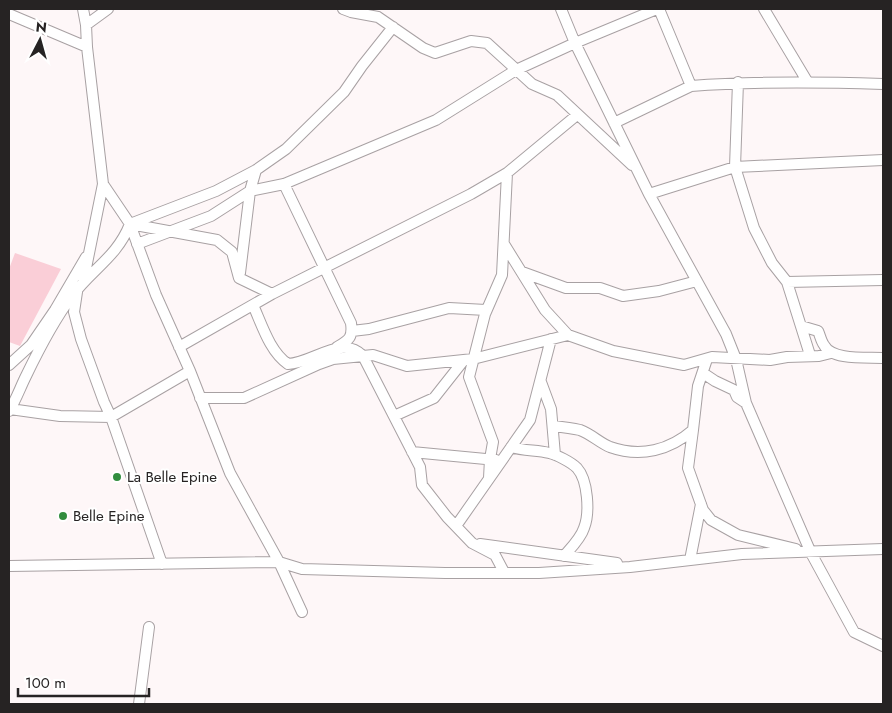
<svg xmlns="http://www.w3.org/2000/svg" width="892" height="713" font-family="Jost,sans-serif">
<rect width="100%" height="100%" fill="#fef7f8"/>
<path fill="#faced7" d="M15,253L61,269L20,346L9,342V269Z"/>
<g fill="none" stroke-linecap="round" stroke-linejoin="round">
<g stroke="#a8a1a3" stroke-width="12">
<path id="minor" d="M343,9L351,12L378,17L423,48L435,53L471,41L487,43L532,84L557,95L632,165
M561,9L575,43L649,194L726,334L736,359L746,403L811,553L854,632L883,646
M764,9L807,81
M9,14L87,47
M86,25L108,9
M738,82L735,167L754,228L772,263L787,282L810,355
M691,86C756,81 819,82 883,84
M614,123L691,86L659,9
M103,184L130,224L156,295L190,371L230,473L279,562L302,612
M284,184L351,323C353,338 349,340 337,347
M649,194L735,167L883,160
M130,224L217,240L232,252L239,278L272,294
M137,244L211,216L250,191L284,184L436,120L516,70L575,43L657,9
M504,244L545,310L568,335
M522,272L566,288H600L623,296L659,291L697,281
M240,273L250,191L256,170
M787,282L883,280
M83,283L103,184L87,47L86,25L83,9
M77,292L74,312L81,339L104,402L111,417L162,564
M253,305C262,325 270,352 288,364C313,363 342,334 363,356L420,467L422,485L447,517L472,543L495,555L504,572
M801,326L818,331C820,335 821,341 824,345C832,361 868,357 883,358
M352,331L369,329L449,308L486,310
M179,347L272,294L471,194L507,173
M9,365L31,345L55,310L86,257
M703,373L715,381L734,390L737,397L746,403
M541,382L551,409L555,455
M200,398H244L319,364L333,359L373,355L407,366L473,359L568,335L613,351L684,365L712,357L770,360L787,357L819,356L831,353
M10,409L60,416L111,417L190,371
M9,411C16,400 20,388 26,376C39,349 54,320 72,296C92,269 117,257 130,224L216,191L256,170L286,149L344,92L362,66L393,27
M394,416L434,398L464,360
M553,426C562,427 571,428 580,430C591,434 600,443 610,447C641,458 670,450 693,430L698,386L707,359
M693,430L688,468L703,510L711,520L738,535L796,549
M511,447C524,451 537,450 549,453C557,455 571,462 577,468C588,480 590,513 584,528C581,538 571,548 564,556
M412,452L496,460
M489,478L490,459L493,442L469,377L485,314L502,275L507,173L577,115
M456,526L530,420L551,339
M480,544L617,563
M690,560L701,504
M9,566L279,562L302,569L445,573H539L630,567L742,554L883,549
M139,704L149,627"/>
</g>
<use href="#minor" stroke="#fff" stroke-width="10"/>
</g>
<g fill="#318d3e" stroke="#fff" stroke-width="2">
<circle cx="117" cy="477" r="5"/>
<circle cx="63" cy="516" r="5"/>
</g>
<g text-anchor="middle" dominant-baseline="central" stroke-width="4" stroke-linejoin="round" paint-order="stroke">
<g font-size="15" fill="#262323" stroke="#fff" text-anchor="start">
<text x="127" y="477">La Belle Epine</text>
<text x="73" y="516">Belle Epine</text>
</g>
</g>
<rect width="892" height="713" fill="none" stroke="#262323" stroke-width="20"/>
<g transform="translate(40 40) rotate(6)" stroke="#ffffff" stroke-width="4" paint-order="stroke">
<path d="M0-4L9 19L0 12L-9 19Z" fill="#262323"/>
<text y="-8" font-size="14" font-weight="bold" text-anchor="middle" fill="#262323">N</text>
</g>
<path d="M18 688v8h131v-8" fill="none" stroke="#262323" stroke-width="2.5"/>
<text x="25" y="688" font-size="15" fill="#262323" stroke="#ffffff" stroke-width="4" paint-order="stroke">100 m</text>
</svg>
